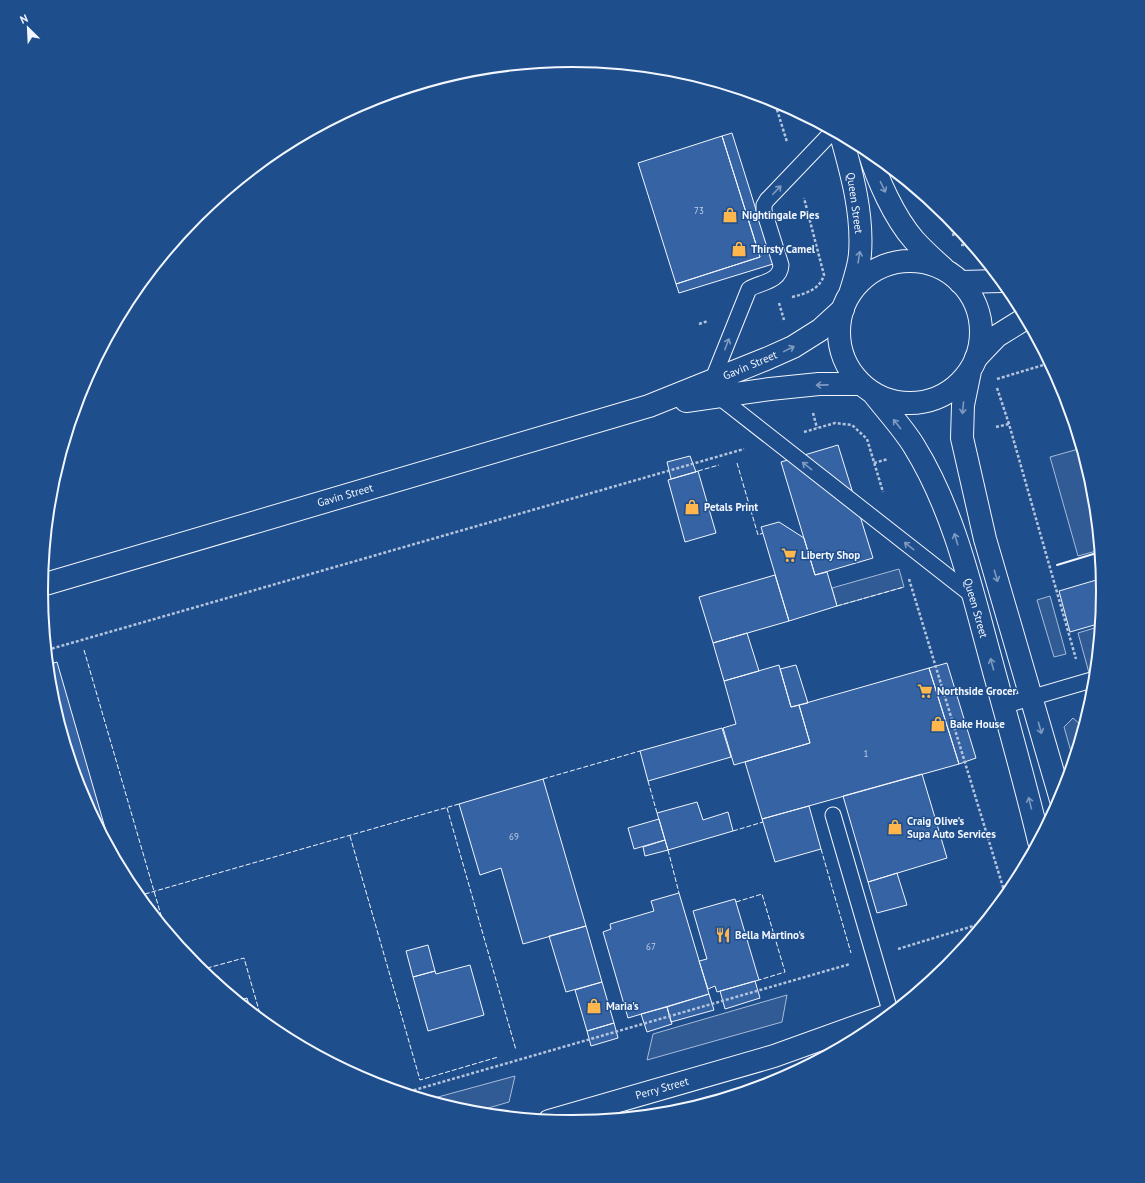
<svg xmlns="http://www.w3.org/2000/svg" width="1145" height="1183" font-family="'PT Sans',sans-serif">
<rect width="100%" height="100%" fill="#1f4e8c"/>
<path fill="#305b95" stroke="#a8bbd7" d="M1082,448L1094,488L1100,550L1078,556L1050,457Z
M899,569L904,587L837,606L832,588Z
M1050,596L1066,654L1054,657L1037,600Z
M1101,626L1094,691L1078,633Z
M1073,718L1084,728L1074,762L1064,727Z
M787,995L782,1022L647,1060L653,1034Z
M515,1076L509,1102L471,1113L427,1100Z"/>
<path fill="#3563a3" stroke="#f2f6ff" d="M732,133L773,264L679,293L676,284L760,257L722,136Z
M722,136L760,257L676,284L638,163Z
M838,445L873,558L815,575L781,462Z
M690,456L696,472L671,479L667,462Z
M698,471L716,533L685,542L668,480Z
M779,522L804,538L815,575L827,572L837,606L789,621L761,527Z
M775,575L789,621L713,643L699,597Z
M1103,578L1104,592L1101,623L1070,632L1059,591Z
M747,633L759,671L724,681L713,643Z
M57,662L112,852L81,795L51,695L48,665Z
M947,663L976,758L959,764L929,668Z
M779,665L791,707L799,705L810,743L734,765L723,728L736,724L724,681Z
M796,665L808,703L791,707L780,669Z
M929,668L959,764L762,819L745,762L810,743L799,705Z
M722,728L731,757L648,781L640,751Z
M922,774L947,858L868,882L843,796Z
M543,779L586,926L523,944L501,868L480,875L459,804Z
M697,802L703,820L728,812L733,831L668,850L657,813Z
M809,806L821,849L775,862L762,819Z
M659,819L665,840L634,849L628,828Z
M665,840L668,850L645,856L643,847Z
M897,873L907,905L877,913L868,882Z
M679,893L709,994L628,1018L603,932L611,929L610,924L654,911L651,901Z
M735,899L759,980L717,992L715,986L708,989L699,961L707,959L693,911Z
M586,926L602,982L566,992L549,936Z
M428,945L435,971L413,977L406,951Z
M470,965L484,1015L428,1031L413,977L435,971L436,974Z
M218,976L221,987L210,979Z
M755,981L760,998L725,1009L720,991Z
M602,982L614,1023L587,1031L575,990Z
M709,994L714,1010L671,1022L667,1007Z
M247,998L251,1012L237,1001Z
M667,1007L672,1024L647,1032L641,1014Z
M614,1023L618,1038L591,1046L587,1031Z"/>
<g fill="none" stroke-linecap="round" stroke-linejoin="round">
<g stroke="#f2f6ff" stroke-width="17">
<path id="lane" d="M712,381L749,289C761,282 780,282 781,265L764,211V205L767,200L833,131
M718,396L973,596
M1003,706L1095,679
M833,815L891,1014"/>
</g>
<g stroke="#f2f6ff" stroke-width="24">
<path id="street" d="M960,282L1002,281
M976,358L997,336L1026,318
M686,401L770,389L819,384H861
M42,585L649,406L766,359L793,347L820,330L843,309
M549,1121L774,1056L891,1014"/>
</g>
<g stroke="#f2f6ff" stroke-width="24">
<path id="secondary" d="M841,135C852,174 863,214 860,254C859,267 854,281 850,294
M869,151C877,179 894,217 914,240C923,250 933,259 943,268
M839 332a71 71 0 1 1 142 0a71 71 0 1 1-142 0Z
M970,371L963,405L962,438L985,539L1061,800
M873,393C887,411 903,428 914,446C953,509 970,583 989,653C1006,716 1024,778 1039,841"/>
</g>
<path stroke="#b3c4dc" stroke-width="2.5" stroke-dasharray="3 2" stroke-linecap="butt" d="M774,100L787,142
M947,214L954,237
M961,245H972
M792,297C807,293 819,290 824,275L804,198
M779,303L784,320
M699,324L708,321
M997,379L1050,363
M997,388L1009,424L1076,659
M813,413L817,428
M996,427L1009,424
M804,432L835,423L852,425L867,439L883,492
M874,463L888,459
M909,579L1006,897
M47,650L744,449
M898,949L986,922
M404,1093L850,964"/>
<use href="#lane" stroke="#1f4e8c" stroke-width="15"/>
<use href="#street" stroke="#1f4e8c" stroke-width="22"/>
<use href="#secondary" stroke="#1f4e8c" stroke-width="22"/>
<path stroke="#f2f6ff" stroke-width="1" stroke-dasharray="5 2" stroke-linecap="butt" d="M961,231L963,237L965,236
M737,463L758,535L763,533
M698,471L719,465
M837,606L904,587
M84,650L165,929
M543,779L640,751
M648,781L657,813
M447,808L516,1050
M733,831L763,822
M350,836L420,1080L498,1057
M821,849L851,953
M668,850L679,893
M138,896L459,804
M736,902L762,894L785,972L759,980
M200,970L244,958L262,1021"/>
<path stroke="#f2f6ff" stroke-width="2" d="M1057,565L1100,552"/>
</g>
<defs><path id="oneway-shaft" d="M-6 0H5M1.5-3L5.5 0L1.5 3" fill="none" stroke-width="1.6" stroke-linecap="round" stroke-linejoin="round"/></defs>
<g stroke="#7e9ac0">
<use href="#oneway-shaft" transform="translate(883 187) rotate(64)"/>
<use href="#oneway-shaft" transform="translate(777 190) rotate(-46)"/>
<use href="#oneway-shaft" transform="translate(859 257) rotate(-81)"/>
<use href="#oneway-shaft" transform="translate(727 344) rotate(-69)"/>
<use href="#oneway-shaft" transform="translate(789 349) rotate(-26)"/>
<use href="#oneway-shaft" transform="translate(822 385) rotate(179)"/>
<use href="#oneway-shaft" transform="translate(963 408) rotate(95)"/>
<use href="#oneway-shaft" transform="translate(897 424) rotate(-128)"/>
<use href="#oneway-shaft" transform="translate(807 466) rotate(-142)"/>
<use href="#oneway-shaft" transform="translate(956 539) rotate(-107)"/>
<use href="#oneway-shaft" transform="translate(909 546) rotate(-142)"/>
<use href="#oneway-shaft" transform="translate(996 576) rotate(74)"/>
<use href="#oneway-shaft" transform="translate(992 664) rotate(-105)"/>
<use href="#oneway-shaft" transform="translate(1040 728) rotate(74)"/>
<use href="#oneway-shaft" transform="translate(1030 803) rotate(-104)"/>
</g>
<defs>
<g id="shop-bare" transform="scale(1.2)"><path d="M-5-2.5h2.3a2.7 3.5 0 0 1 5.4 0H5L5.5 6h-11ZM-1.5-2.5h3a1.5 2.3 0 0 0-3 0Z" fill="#ffb74d" stroke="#1f4e8c" stroke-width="2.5" paint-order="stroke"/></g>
<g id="supermarket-bare" transform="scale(1.2)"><path d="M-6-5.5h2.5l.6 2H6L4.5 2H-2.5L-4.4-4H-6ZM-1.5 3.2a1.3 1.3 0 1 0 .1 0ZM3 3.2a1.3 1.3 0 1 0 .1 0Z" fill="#ffb74d" stroke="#1f4e8c" stroke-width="2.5" paint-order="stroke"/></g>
<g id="restaurant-bare" transform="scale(1.2)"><path d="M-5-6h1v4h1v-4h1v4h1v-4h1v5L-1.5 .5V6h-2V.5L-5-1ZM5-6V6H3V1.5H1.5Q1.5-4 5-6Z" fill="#ffb74d" stroke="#1f4e8c" stroke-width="2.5" paint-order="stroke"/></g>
</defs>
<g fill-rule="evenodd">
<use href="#shop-bare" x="730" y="215"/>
<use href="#shop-bare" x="739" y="249"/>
<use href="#shop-bare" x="692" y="507"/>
<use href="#supermarket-bare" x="789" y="555"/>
<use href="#supermarket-bare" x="925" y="691"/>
<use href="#shop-bare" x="938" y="724"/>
<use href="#shop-bare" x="895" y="827"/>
<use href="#restaurant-bare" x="723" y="935"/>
<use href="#shop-bare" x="594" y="1006"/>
</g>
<g text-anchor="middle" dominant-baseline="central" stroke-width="3" stroke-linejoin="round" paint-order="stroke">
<g font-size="9" fill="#c3d1e8">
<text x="699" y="210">73</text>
<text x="866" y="753">1</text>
<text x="514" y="836">69</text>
<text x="651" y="946">67</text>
</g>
<g font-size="11" fill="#f2f6ff" stroke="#1f4e8c">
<text transform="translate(855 203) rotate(82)">Queen Street</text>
<text transform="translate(750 365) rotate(-23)">Gavin Street</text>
<text transform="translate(345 495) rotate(-16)">Gavin Street</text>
<text transform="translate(976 608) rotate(74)">Queen Street</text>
<text transform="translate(662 1088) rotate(-16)">Perry Street</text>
</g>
<g font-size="11" font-weight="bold" fill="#f2f6ff" stroke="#1f4e8c" text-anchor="start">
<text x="742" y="215">Nightingale Pies</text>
<text x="751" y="249">Thirsty Camel</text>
<text x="704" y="507">Petals Print</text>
<text x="801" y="555">Liberty Shop</text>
<text x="937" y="691">Northside Grocer</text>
<text x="950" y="724">Bake House</text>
<text x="907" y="821">Craig Olive's<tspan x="907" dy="13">Supa Auto Services</tspan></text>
<text x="735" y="935">Bella Martino's</text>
<text x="606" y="1006">Maria's</text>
</g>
</g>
<path d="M0 0H1145V1183H0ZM48 591a524 524 0 1 1 1048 0a524 524 0 1 1-1048 0Z" fill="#1f4e8c" fill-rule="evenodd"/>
<path fill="none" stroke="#f2f6ff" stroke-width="2" d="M48 591a524 524 0 1 1 1048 0a524 524 0 1 1-1048 0Z"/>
<g transform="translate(28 28) rotate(336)" stroke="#1f4e8c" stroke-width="3" paint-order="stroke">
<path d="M0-3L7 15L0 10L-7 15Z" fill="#f2f6ff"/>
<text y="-6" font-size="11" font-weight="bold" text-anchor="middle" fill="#f2f6ff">N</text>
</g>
</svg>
